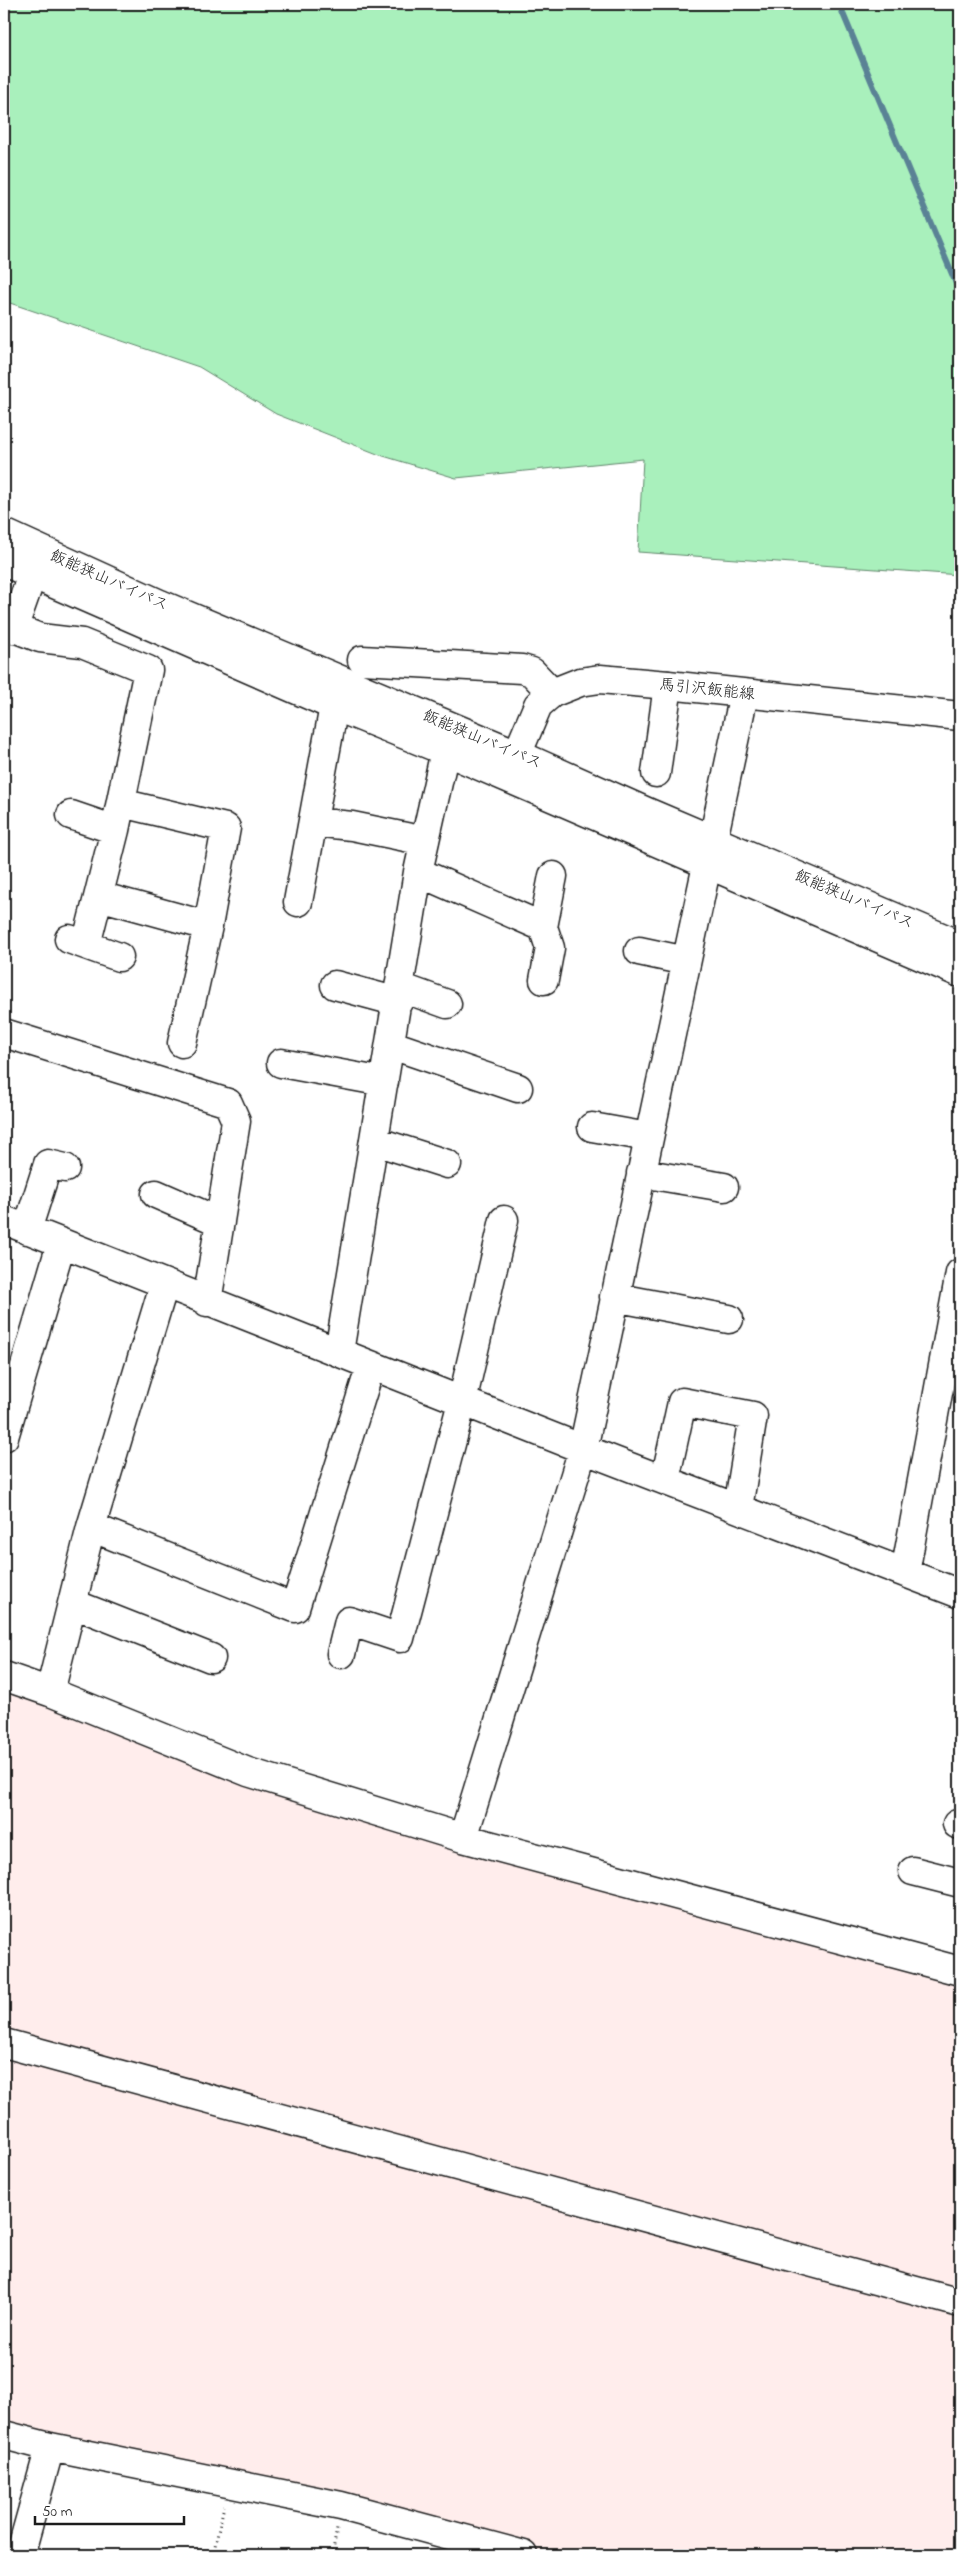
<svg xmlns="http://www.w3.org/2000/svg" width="964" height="2559" font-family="'Indie Flower','Klee One',sans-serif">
<rect width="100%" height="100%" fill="#fff"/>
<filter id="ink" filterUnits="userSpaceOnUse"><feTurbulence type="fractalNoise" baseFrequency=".02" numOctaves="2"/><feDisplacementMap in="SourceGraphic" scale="10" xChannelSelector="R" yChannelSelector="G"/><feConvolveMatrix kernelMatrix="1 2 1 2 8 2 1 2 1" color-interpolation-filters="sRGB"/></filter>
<g filter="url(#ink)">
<path fill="#ffedec" d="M4,1679L232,1768L960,1979V2555H554L386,2508L4,2426Z"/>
<path fill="#a9f0bc" stroke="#62866c" d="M4,4H960V575L638,552L643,459L456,478L380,455L276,414L199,367L4,301Z"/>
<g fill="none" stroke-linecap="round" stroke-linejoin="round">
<path stroke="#5a8295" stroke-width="6" d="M839,4L960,293"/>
<g stroke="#1c1c1c" stroke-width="31">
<path id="minor" d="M4,624L40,638L82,643L148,670L115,830L86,945
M13,629L32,575
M362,660L522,669L532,672L552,693
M656,773L668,685
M121,803L226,828L208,926L182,1043
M71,815L115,830
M313,822L352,826L425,841
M713,840L744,694
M418,872L543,927
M99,896L208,926
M298,902L334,706
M69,939L119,957
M639,951L686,961
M544,980L550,948L543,927L553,876
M335,985L398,1002
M400,987L447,1004
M4,1033L228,1103L236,1121L207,1302
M392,1045L518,1088
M281,1063L384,1082
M592,1127L648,1137
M375,1141L447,1164
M641,1173L724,1187
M156,1194L220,1222
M4,1220L583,1449L960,1594
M27,1230L48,1164L65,1168
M614,1297L729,1319
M339,1352L418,872L445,751
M4,1437L61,1244
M665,1480L682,1402L753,1416L738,1508
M91,1527L295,1608L371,1365
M905,1573L960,1273
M74,1604L211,1658
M341,1654L349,1621L400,1638L462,1402L504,1220
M4,1676L50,1692L248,1772L463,1838L960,1971
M50,1692L91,1527L164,1285
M957,1824L960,1825
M463,1838L583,1449L707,865
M913,1871L960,1883
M4,2043L960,2303
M4,2435L50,2447L341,2506L524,2555
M20,2555L50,2447"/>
</g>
<g stroke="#1c1c1c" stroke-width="31">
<path id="major" d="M508,776L538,705L552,693L580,682L600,679L668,685L960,716"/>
</g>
<g stroke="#1c1c1c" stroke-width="31">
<path id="highway" d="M4,533L160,604L517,754L647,812L960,945
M4,562L334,706L445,751L960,973"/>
</g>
<path stroke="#1c1c1c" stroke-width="3" stroke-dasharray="1 4" stroke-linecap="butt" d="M213,2555L224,2506
M332,2555L337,2529"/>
<use href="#minor" stroke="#fff" stroke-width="28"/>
<use href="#major" stroke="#fff" stroke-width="28"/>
<use href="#highway" stroke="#fff" stroke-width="28"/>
</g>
</g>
<g text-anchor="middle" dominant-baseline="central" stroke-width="4" stroke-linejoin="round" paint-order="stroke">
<g font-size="16" fill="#1c1c1c" stroke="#fff">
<text transform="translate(109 581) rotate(24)">飯能狭山バイパス</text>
<text transform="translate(707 690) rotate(6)">馬引沢飯能線</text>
<text transform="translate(482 740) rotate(23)">飯能狭山バイパス</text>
<text transform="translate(854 900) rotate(23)">飯能狭山バイパス</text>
</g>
</g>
<rect width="964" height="2559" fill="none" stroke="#fff" stroke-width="20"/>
<rect x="10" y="10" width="944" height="2539" fill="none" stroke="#1c1c1c" stroke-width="2" filter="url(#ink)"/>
<path d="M35 2516v8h149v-8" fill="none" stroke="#1c1c1c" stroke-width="2.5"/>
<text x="42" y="2516" font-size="15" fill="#1c1c1c" stroke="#ffffff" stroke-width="4" paint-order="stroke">50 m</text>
</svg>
